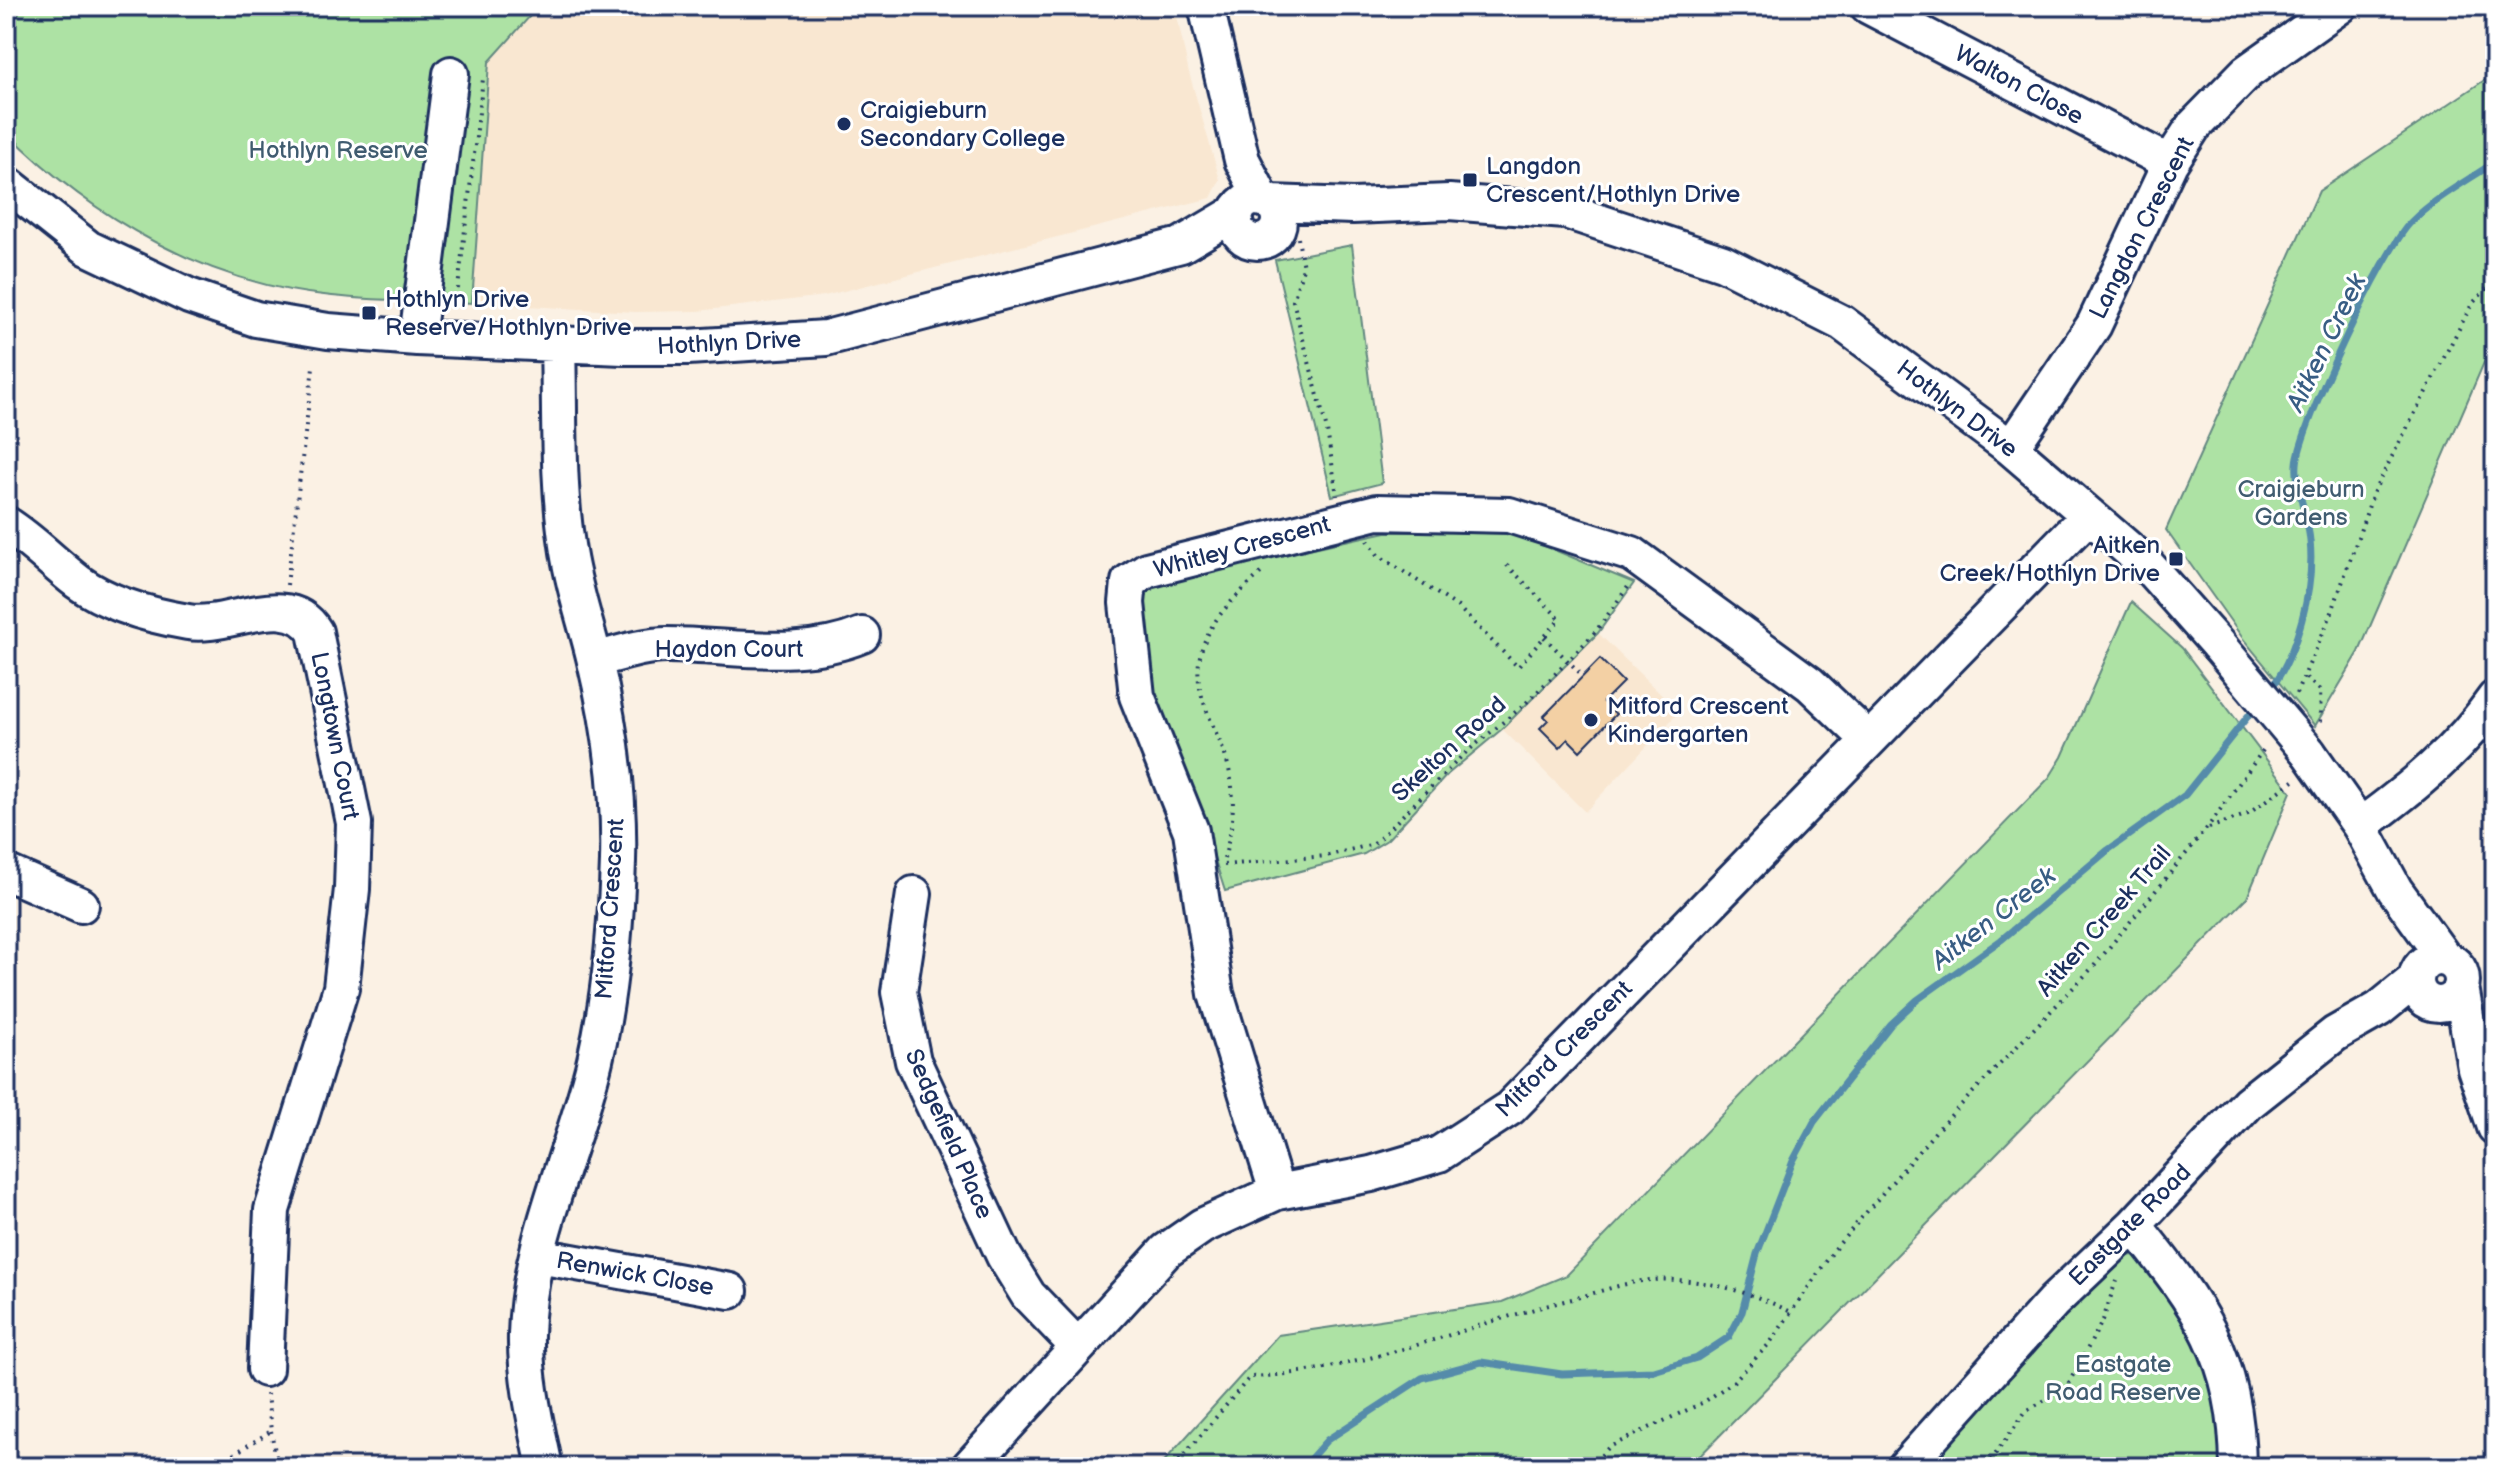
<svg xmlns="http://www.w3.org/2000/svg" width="2501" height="1473" font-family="'Balsamiq Sans',sans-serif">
<rect width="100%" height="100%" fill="#fbf1e4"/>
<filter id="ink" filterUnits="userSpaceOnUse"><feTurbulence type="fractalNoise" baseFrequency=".0125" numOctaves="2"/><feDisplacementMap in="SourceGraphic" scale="16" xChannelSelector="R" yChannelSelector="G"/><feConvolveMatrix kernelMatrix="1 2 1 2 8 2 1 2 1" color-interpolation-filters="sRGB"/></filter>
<g filter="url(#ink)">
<path fill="#f9e7d1" d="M530,6H1175L1188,69L1220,180L1211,198L824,296L698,311L635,312L472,303L489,62L531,15Z
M1598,633L1679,712L1585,812L1502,729Z"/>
<path fill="#ade2a4" stroke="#648881" stroke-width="2" d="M6,6H530L531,15L489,62L472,303C426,301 378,301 332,296C207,284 93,219 6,131Z
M2495,73V337L2359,652L2315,726L2244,640L2166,530L2319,191Z
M1352,245L1382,483L1332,496L1275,260Z
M1386,532H1511L1634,583L1598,633L1502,729L1448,774L1387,840L1364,854L1225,891L1201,817L1153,702L1142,649L1144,585Z
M2131,602L2182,648L2291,792L2247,898L1689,1467H1159L1278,1335L1502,1302L1567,1275L2049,778L2062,757Z
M2133,1255L2153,1262L2205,1344L2226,1467H1917L2116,1258Z"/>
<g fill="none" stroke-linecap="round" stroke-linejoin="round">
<path stroke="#558baa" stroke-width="7" d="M2269,691C2297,656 2315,586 2310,541C2308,515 2295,490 2297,464C2299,428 2385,247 2411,222C2435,198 2467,181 2495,162
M1303,1467L1327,1440L1422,1378L1481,1362L1562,1374L1654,1371L1697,1358L1729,1337L1742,1312L1757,1254L1793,1161L1814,1122L1891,1024L1917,1000L2001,940L2108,850L2185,795L2256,706"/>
</g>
<path fill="#f3d0a4" stroke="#1b2f5e" stroke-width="2" d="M1600,659L1623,682L1603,702L1616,714L1580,751L1568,739L1560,748L1540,728L1548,720L1544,716Z"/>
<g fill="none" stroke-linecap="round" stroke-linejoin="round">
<g stroke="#1b2f5e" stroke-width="40">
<path id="minor" d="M1206,6L1242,160L1262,199
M1868,6L2170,163
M6,183L88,248L189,296L256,319L328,331L417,338L623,347H688L826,338L1181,245L1237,212
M1235 220a22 22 0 1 1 44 0a22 22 0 1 1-44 0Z
M1271,203L1353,206L1449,202L1566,211L1723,263L1842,323L2011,448L2147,565L2218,645
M417,338L451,74
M2011,448L2094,325L2170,163L2193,127L2247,72L2340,6
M6,524C33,541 53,563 78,582C108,604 153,616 188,622C228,629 289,588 315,632L354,823L352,889L341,988L272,1210L265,1369
M595,660C618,654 643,645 667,645C733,645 799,661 862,635
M2308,752L2360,826L2395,890L2445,959
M2360,826C2412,788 2458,751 2495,698
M6,872L81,905
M914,894L899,992L913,1061L1004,1256L1028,1295L1078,1347
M2416 981a23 23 0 1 1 46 0a23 23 0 1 1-46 0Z
M2461,987L2475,1068L2495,1127
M1277,1192L1216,994L1191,831L1137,696L1127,603L1129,582L1147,570L1377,512L1509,515L1632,554L1810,684L1869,740
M2134,1225C2200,1307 2237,1357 2238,1467
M539,1256L730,1291
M545,1467C536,1424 525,1379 526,1335C528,1240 574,1151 595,1060C610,996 616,926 618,861C620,793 610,723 594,657C585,620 572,583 567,545C557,479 560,412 558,346
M969,1467L1166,1251L1202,1226L1277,1192L1371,1174L1439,1154L1510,1108L2089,515
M1905,1467L2053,1302L2134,1225L2248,1103L2335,1034L2379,1009L2416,979"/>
</g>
<path stroke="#1b2f5e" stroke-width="4" stroke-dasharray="2 6" stroke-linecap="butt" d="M1298,238L1303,268L1293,301L1327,430L1337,496
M1230,250C1255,247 1273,259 1287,230
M456,305L483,79
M1368,540L1378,555L1458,607L1518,667L1560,619L1503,561
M287,585L313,367
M1544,637L1583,676
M2306,678L2320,690L2321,723
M2296,694L2331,615L2374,491L2472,304L2495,280
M2209,828L2248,814L2295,780
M1224,859C1232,830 1236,804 1230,774C1221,725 1180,689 1208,634C1220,609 1244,589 1264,570
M1224,865L1326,856L1374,844L1463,755L1524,705L1568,661L1596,631L1630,584
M271,1431L278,1467
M213,1467L271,1431L267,1394
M1174,1467L1250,1377C1361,1372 1461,1327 1568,1300C1594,1294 1624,1282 1651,1280C1699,1277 1749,1291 1791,1312
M1590,1467L1609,1447L1704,1402L1733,1382L1770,1343L1834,1250L1936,1131L2094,966L2207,828L2266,746
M1986,1467L2026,1411L2066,1388L2103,1320L2116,1281"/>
<use href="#minor" stroke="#fff" stroke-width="34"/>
<g stroke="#1b2f5e" stroke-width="40" stroke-linecap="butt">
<path id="minor-bridge" d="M2218,645L2308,752"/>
</g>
<use href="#minor-bridge" stroke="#fff" stroke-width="34"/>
</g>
</g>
<g fill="#1b2f5e" stroke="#fff" stroke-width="3">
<circle cx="844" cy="124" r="8"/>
<rect x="1462" y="172" width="16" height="16" rx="4"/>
<rect x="361" y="305" width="16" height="16" rx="4"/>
<rect x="2168" y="551" width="16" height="16" rx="4"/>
<circle cx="1591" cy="720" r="8"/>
</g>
<g text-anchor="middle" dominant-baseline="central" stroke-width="6" stroke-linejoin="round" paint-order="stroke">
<g font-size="24" fill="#1b2f5e" stroke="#fff">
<text transform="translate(2019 85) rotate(28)">Walton Close</text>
<text transform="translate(2142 228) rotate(-63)">Langdon Crescent</text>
<text transform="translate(729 343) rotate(-3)">Hothlyn Drive</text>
<text transform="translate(1957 409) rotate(37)">Hothlyn Drive</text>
<text transform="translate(1242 547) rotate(-15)">Whitley Crescent</text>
<text x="729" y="649">Haydon Court</text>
<text transform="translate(335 736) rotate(79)">Longtown Court</text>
<text transform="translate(1449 749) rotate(-42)">Skelton Road</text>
<text transform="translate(610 909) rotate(-86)">Mitford Crescent</text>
<text transform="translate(2104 921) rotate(-49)">Aitken Creek Trail</text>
<text transform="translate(1564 1049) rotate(-45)">Mitford Crescent</text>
<text transform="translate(949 1134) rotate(66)">Sedgefield Place</text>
<text transform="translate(2130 1225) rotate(-45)">Eastgate Road</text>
<text transform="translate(635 1274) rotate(10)">Renwick Close</text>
</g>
<g font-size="24" fill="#1b2f5e" stroke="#fff" text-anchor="start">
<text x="860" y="110">Craigieburn<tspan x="860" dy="28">Secondary College</tspan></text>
<text x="1486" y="166">Langdon<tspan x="1486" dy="28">Crescent/Hothlyn Drive</tspan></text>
<text x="385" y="299">Hothlyn Drive<tspan x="385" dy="28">Reserve/Hothlyn Drive</tspan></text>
<text x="2160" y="545" text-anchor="end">Aitken<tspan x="2160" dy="28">Creek/Hothlyn Drive</tspan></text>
<text x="1607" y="706">Mitford Crescent<tspan x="1607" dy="28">Kindergarten</tspan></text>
</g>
<g font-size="24" fill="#405c70" stroke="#fff">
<text x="338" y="150">Hothlyn Reserve</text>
<text x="2301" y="489">Craigieburn<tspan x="2301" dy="28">Gardens</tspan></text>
<text x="2123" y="1364">Eastgate<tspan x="2123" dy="28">Road Reserve</tspan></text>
</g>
<g font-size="26" font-style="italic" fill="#385d84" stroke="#fff">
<text transform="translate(2327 343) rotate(-64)">Aitken Creek</text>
<text transform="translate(1994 919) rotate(-38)">Aitken Creek</text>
</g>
</g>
<rect width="2501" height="1473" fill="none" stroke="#fff" stroke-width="32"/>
<rect x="16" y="16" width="2469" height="1441" fill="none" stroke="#1b2f5e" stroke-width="3" filter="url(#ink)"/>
</svg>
